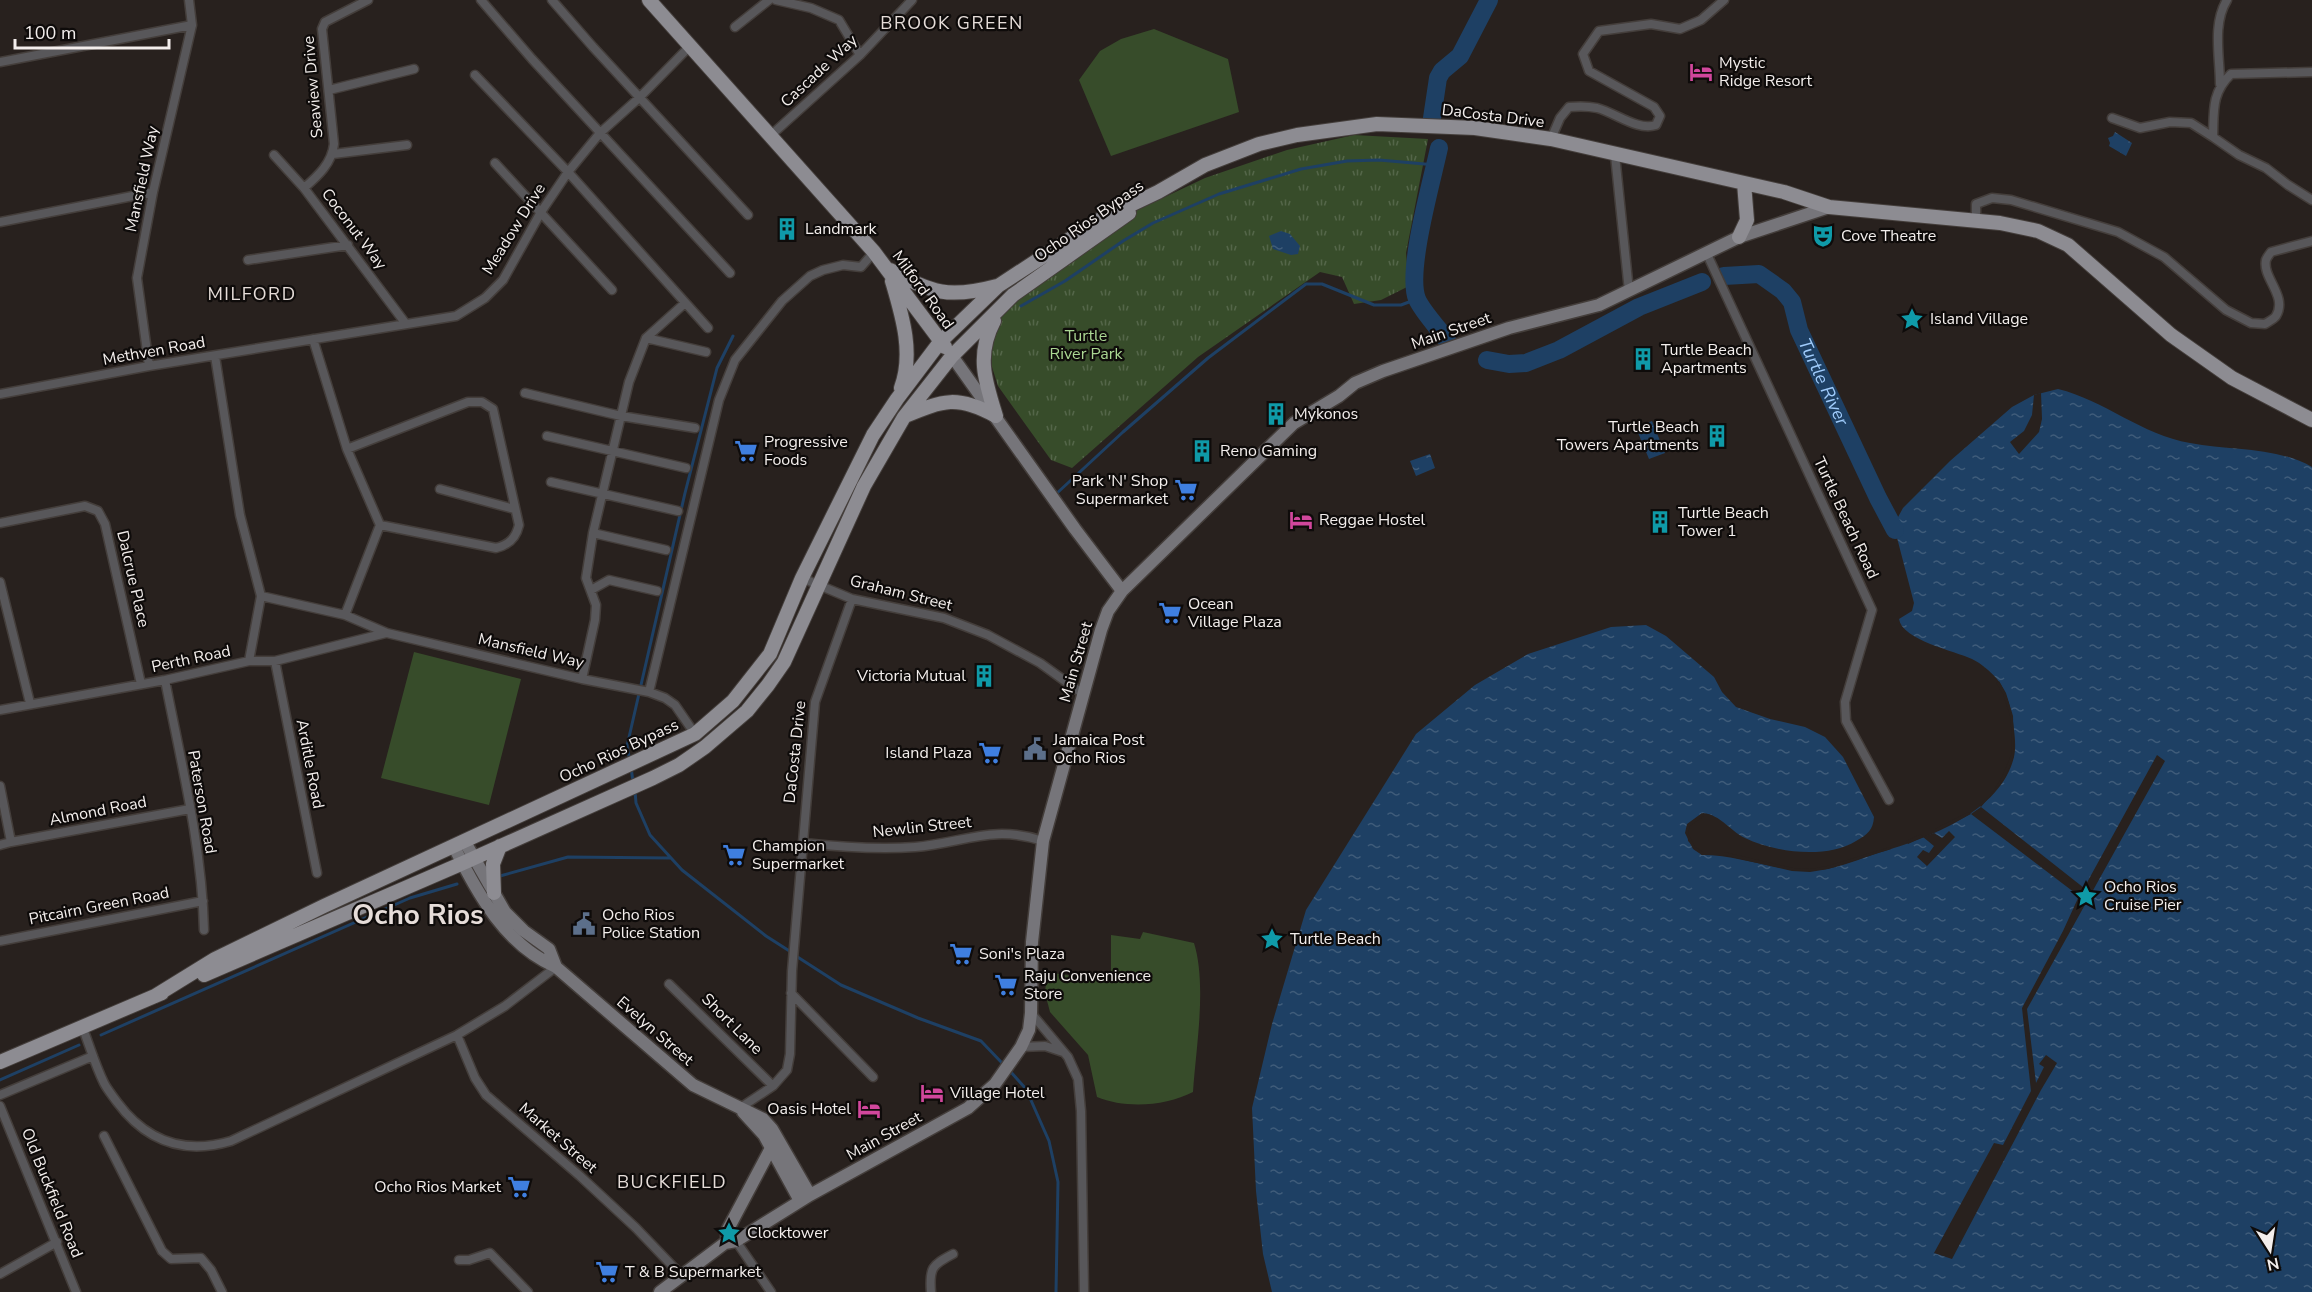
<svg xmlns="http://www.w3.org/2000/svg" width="2312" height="1292" font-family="'Nunito Sans',sans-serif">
<defs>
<pattern id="park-tufts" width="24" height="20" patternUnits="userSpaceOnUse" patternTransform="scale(1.5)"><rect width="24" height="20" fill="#374c2a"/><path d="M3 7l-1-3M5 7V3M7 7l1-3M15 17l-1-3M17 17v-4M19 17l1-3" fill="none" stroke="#546649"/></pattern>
<pattern id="water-ripples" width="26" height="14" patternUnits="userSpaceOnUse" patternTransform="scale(1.5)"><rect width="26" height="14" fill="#1e4064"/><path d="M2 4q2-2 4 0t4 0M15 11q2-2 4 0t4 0" fill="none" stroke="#3f5c7a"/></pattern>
</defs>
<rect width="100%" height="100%" fill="#28211e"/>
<path fill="#374c2a" d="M1154,29L1228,59L1239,112L1111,156L1079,80L1100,51L1121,39Z
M414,652L521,679L489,805L381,778Z
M1143,932L1194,943C1207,985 1196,1047 1193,1092C1166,1106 1126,1109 1097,1097L1088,1055L1050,1012L1045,993L1047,972L1111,982V935L1140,939Z"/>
<path fill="url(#park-tufts)" d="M1354,135L1428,139L1406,253L1409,286L1381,300L1354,304L1342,277L1320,272L1198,357L1072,468L1051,460L998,386L992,367L991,349L1000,316L1013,298L1129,214L1205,178L1287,150Z"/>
<path fill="url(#water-ripples)" d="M2115,132L2132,143L2126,156L2109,146L2110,143L2108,138L2113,136Z
M1281,231L1290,234L1300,246L1298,254L1291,255L1273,249L1269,236Z
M2058,389C2104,400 2142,435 2190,443C2230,451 2275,446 2312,467V1292H1272L1263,1254L1256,1191L1252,1108L1272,1024L1306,910L1416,734L1475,685L1528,654L1611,627L1646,625L1666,636L1714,677L1722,692L1736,707L1770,719L1805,727L1825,737L1843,757L1874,817C1873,830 1868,834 1856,841C1827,859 1776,853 1745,838C1729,830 1721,815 1703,813L1687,825L1688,841L1702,855C1745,855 1784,876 1827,869C1843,866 1860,859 1875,854C1925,839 2000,814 2014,757C2016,748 2015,738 2014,730C2013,714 2007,691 1997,679C1990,671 1982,664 1972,659C1955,651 1902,640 1899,619L1912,611L1914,603L1895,530L1897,519L1903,508L1950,461L2012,407L2034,395Z
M1652,421L1665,453L1649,459L1636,428Z
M1430,454L1435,468L1416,476L1410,461Z"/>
<path fill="#28211e" d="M2041,393L2042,419L2039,432L2019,454L2010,442L2024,431L2032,415L2034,395Z
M1999,681L2006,693L2013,716L2014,756L2005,778L1981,807L2084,888L2157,755L2165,761L2027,1009L2036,1083L2044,1067L2039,1064L2046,1055L2057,1063L2041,1090L1952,1259L1934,1253L1994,1143L2003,1145L2031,1091L2022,1008L2063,931L2079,896L1971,814L1937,831L1935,829L1968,812L1971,814L1981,807L1979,805L1994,790L2002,777L2011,755L2012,738L2010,716L2003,694L1996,683Z
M1702,813L1704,816L1690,826L1688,833L1695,847L1703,852H1724L1793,868L1810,869L1827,866L1890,847L1891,849L1828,869L1810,872L1792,871L1723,855H1702L1693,849L1685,833L1687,824Z
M1949,831L1955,837L1927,866L1917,857L1923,850L1929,853L1934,846L1923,837L1908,844L1906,841L1921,834L1923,837L1934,833L1942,838Z"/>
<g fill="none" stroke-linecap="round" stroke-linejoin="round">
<path stroke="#1e4064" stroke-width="3" d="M1021,306L1065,281L1123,241L1153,223L1219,194L1301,169L1347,161L1379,160L1436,165
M1056,494L1123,432L1208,358L1306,284H1322L1374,305H1401L1417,299
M630,761L627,746L685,493L717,368L733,336
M631,767L633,782
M635,791L636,803L650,835L682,870L766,936L791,952
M500,876L568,857L670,858
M796,956L841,985L918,1018L981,1041L1003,1064
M101,1035L410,898L457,884
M1010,1071L1026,1089L1049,1141L1058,1182L1056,1292
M0,1080L79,1045"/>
<g stroke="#1e4064" stroke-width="18">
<path d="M1432,118L1438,78L1442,71L1460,56L1489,0"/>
<path d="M1439,148C1432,181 1406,271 1417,299C1422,311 1439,329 1447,340"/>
<path id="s1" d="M1724,276L1759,274L1783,291L1792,302L1799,330L1878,498L1895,530"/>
<path d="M1487,360L1509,364L1526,363L1559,350L1639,307L1702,282"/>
</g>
<g stroke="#443e3b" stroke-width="11">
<path id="street" d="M481,0L532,59L730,273
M552,0L593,47L748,215
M776,0L811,8L839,20L860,55
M735,27L769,0
M0,62L192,25
M2312,72L2231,74C2211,93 2214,112 2213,137L2239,155L2266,168L2288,185L2312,200
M475,75L568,172L708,328
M2220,84C2220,57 2212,24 2227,0
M329,90L414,69
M2112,118L2140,128L2170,122L2191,123L2213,137
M769,137L860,55L912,0
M1551,139L1560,118L1569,107C1579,106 1588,106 1597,108C1616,113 1637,131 1656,125L1660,116L1654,107L1589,71L1583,54L1599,31L1651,24L1680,29L1701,20L1724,0
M333,154L407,145
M274,155L304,188L406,324
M1615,155L1629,291
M495,163L612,290
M304,188C318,176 332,163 334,144L322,29L325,22L368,0
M1976,221V204L1992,198L2011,200L2118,232L2164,257L2226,310L2251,323L2265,324C2268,322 2274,319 2276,316C2288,296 2262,278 2266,260C2267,257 2269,255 2271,252L2312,241
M0,222L153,192
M1706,252L1872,610L1845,702L1846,721L1889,800
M248,260L348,245
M646,338L685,303
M313,339L347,449L380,525L345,615
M215,356L240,515L261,596L249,661
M149,366L137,278L153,192L192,25L189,0
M525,393L621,416L695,428
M0,394L149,366L456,316L485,298L503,280L541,212L568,172L600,133L639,98L690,46
M547,436L686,468
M347,449L468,402H482L493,409L519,525C516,538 509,545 496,548L380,525
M551,482L678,511
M440,489L514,509
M0,523L85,506L98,511L105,524L141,684
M593,533L666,550
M802,578L852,599L944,618L988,635L1040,663L1083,694
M0,582L30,703
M591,590L609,580L657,591
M261,596L345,615L387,633L582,679L649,692L665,698L675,705L695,734
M275,661L317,873
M582,679L595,620L596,605L586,578L593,533L629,382L646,338L706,352
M165,680C181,762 202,846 204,930
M649,692L719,400L735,360L782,301L810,276L823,270L843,265L861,267L874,252
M0,710L165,680L249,661H275L386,633
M0,786L11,842L190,809
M803,843C840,847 877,850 915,847C963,843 993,824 1043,841
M0,845L11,842
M0,941L203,901
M669,984L773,1086
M791,993L873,1077
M1031,1013L1068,1057L1078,1079L1081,1111L1084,1292
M82,1026C89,1044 95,1065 104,1083C107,1089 112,1095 117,1102C146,1141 184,1155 231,1141L457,1035L505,1006L556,967
M457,1035L475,1078L486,1095L580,1176L636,1228L683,1277
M1021,1047L1045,1046L1063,1052
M0,1095L93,1056
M0,1106L76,1292
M740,1108L773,1086L787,1070L790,1054L792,971L815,702L852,599
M104,1136L162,1251L171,1259L201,1258L211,1270L222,1292
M736,1241L771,1292
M459,1260H469L490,1253L528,1292
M0,1274L57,1242
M931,1292C929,1268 932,1265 953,1254"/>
</g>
<g stroke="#443e3b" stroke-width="15">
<path id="secondary" d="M952,356L1075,529L1122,591
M465,842L505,912L524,931L549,949L556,967
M454,847C479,895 504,944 556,967L693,1085L763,1119L772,1129L810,1195
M743,1112L764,1135L800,1201
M727,1242V1231L771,1148
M660,1292L725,1243L736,1241L810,1195L968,1108L995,1084L1021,1047L1029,1030L1031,1013L1032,942L1043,841L1101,630L1108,611L1122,591L1294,423L1339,396L1355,383L1383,371L1509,328L1599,305L1739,237L1829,207"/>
</g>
<g stroke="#443e3b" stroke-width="16">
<path id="primary" d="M649,0L874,252L945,347
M1739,237L1747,220L1744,183
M890,270C933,293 948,299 997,286
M892,281C902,315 914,353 901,388
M994,321C976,355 985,381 996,416
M905,416C944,400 957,395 996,416
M494,893L493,864L500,846
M204,975L463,863L653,778L679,765L705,747L747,711L768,685L784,662L864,486L904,417L952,356L1013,295L1129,213
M155,996L215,959L324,906L695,734L733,701L770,654L802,578L873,435L897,399L940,342L998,286L1099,220L1158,192L1205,165L1259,144L1297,135L1377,124L1475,128L1551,139L1784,192L1829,207L2000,223L2038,231L2068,245L2171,335L2232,378L2312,420
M0,1062L162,993"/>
</g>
<use href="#street" stroke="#58575a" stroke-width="8"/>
<use href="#secondary" stroke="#76757a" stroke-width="12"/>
<use href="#primary" stroke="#8d8c92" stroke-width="14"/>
</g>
<defs>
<g id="hotel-bare" transform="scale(1.8)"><path d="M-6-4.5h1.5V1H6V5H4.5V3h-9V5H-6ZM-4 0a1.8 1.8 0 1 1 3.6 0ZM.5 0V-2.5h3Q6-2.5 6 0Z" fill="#d1479c" stroke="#0e0b0a" stroke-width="2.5" paint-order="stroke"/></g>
<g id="building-bare" transform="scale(1.8)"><path d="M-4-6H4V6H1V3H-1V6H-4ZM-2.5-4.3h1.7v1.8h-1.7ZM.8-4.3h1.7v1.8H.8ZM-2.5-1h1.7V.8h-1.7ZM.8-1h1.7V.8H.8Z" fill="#0f9aa8" stroke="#0e0b0a" stroke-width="2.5" paint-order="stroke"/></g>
<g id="theatre-bare" transform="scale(1.8)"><path d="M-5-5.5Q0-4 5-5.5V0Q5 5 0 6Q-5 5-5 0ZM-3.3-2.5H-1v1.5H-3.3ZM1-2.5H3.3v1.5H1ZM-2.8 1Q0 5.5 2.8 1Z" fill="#0f9aa8" stroke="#0e0b0a" stroke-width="2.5" paint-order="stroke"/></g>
<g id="sight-bare" transform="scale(1.8)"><path d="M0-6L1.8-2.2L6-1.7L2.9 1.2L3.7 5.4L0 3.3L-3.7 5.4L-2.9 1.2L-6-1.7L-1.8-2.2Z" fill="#0f9aa8" stroke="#0e0b0a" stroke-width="2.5" paint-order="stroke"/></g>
<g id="supermarket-bare" transform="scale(1.8)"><path d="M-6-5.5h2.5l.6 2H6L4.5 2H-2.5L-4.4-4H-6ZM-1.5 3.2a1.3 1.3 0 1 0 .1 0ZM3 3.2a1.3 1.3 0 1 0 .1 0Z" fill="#3f7fe0" stroke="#0e0b0a" stroke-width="2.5" paint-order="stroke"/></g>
<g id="civic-bare" transform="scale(1.8)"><path d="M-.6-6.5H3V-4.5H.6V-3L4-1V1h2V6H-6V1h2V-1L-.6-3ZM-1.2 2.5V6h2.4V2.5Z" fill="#5c6f8a" stroke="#0e0b0a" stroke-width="2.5" paint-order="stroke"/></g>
</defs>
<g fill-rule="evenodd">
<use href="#hotel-bare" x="1701" y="72"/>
<use href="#building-bare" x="787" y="229"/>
<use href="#theatre-bare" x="1823" y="236"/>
<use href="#sight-bare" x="1912" y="319"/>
<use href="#building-bare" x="1643" y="359"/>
<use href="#building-bare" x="1276" y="414"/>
<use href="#building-bare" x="1717" y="436"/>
<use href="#supermarket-bare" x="746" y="451"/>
<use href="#building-bare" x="1202" y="451"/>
<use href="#supermarket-bare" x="1186" y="490"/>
<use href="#hotel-bare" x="1301" y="520"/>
<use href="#building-bare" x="1660" y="522"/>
<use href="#supermarket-bare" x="1170" y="613"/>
<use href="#building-bare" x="984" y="676"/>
<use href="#civic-bare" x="1035" y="749"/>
<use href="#supermarket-bare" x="990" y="753"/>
<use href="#supermarket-bare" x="734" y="855"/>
<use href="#sight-bare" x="2086" y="896"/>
<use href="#civic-bare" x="584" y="924"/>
<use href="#sight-bare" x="1272" y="939"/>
<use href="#supermarket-bare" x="961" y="954"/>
<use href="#supermarket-bare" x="1006" y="985"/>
<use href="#hotel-bare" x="932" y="1093"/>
<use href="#hotel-bare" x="869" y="1109"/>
<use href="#supermarket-bare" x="519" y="1187"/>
<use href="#sight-bare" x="729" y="1233"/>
<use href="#supermarket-bare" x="607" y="1272"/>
</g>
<g text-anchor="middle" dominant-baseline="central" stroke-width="4.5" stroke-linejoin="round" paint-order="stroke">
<g font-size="16" fill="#f3eeec" stroke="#0e0b0a" text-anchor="start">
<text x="1719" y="63">Mystic<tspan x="1719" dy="18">Ridge Resort</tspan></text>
<text x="805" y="229">Landmark</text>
<text x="1841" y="236">Cove Theatre</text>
<text x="1930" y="319">Island Village</text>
<text x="1661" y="350">Turtle Beach<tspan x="1661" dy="18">Apartments</tspan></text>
<text x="1294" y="414">Mykonos</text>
<text x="1699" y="427" text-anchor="end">Turtle Beach<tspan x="1699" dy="18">Towers Apartments</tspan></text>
<text x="764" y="442">Progressive<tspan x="764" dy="18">Foods</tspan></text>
<text x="1220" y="451">Reno Gaming</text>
<text x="1168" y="481" text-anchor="end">Park 'N' Shop<tspan x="1168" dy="18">Supermarket</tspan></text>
<text x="1678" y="513">Turtle Beach<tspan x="1678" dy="18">Tower 1</tspan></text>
<text x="1319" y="520">Reggae Hostel</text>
<text x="1188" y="604">Ocean<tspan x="1188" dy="18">Village Plaza</tspan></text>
<text x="966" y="676" text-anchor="end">Victoria Mutual</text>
<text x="1053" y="740">Jamaica Post<tspan x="1053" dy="18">Ocho Rios</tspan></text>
<text x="972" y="753" text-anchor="end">Island Plaza</text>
<text x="752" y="846">Champion<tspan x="752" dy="18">Supermarket</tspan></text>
<text x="2104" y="887">Ocho Rios<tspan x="2104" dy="18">Cruise Pier</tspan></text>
<text x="602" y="915">Ocho Rios<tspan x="602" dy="18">Police Station</tspan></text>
<text x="1290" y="939">Turtle Beach</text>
<text x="979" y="954">Soni's Plaza</text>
<text x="1024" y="976">Raju Convenience<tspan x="1024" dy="18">Store</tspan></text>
<text x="950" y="1093">Village Hotel</text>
<text x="851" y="1109" text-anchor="end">Oasis Hotel</text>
<text x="501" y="1187" text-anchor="end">Ocho Rios Market</text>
<text x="747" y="1233">Clocktower</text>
<text x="625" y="1272">T &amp; B Supermarket</text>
</g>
<g font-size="16" fill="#f3eeec" stroke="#0e0b0a">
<text transform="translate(819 71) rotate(-43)">Cascade Way</text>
<text transform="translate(313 87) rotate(-95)">Seaview Drive</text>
<text transform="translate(1493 116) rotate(7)">DaCosta Drive</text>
<text transform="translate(142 179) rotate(-78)">Mansfield Way</text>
<text transform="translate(1089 221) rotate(-35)">Ocho Rios Bypass</text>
<text transform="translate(354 229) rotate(53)">Coconut Way</text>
<text transform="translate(514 229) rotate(-58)">Meadow Drive</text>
<text transform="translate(923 290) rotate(54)">Milford Road</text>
<text transform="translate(1451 331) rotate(-19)">Main Street</text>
<text transform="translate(154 351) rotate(-10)">Methven Road</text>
<text transform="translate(1846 518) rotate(65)">Turtle Beach Road</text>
<text transform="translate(133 579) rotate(77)">Dalcrue Place</text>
<text transform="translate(901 593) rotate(14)">Graham Street</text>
<text transform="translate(531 651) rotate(13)">Mansfield Way</text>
<text transform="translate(191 659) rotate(-12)">Perth Road</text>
<text transform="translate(1076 662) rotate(-74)">Main Street</text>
<text transform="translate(619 751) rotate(-25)">Ocho Rios Bypass</text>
<text transform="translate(795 752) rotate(-84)">DaCosta Drive</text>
<text transform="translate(310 764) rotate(79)">Arditle Road</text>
<text transform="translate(202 802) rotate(80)">Paterson Road</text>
<text transform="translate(98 811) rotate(-11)">Almond Road</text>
<text transform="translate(922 827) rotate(-6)">Newlin Street</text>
<text transform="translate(99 906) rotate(-11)">Pitcairn Green Road</text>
<text transform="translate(732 1024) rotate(45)">Short Lane</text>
<text transform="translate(655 1031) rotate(41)">Evelyn Street</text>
<text transform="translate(884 1136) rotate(-29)">Main Street</text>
<text transform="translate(558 1138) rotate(41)">Market Street</text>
<text transform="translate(52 1193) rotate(68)">Old Buckfield Road</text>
</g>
<g font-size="16" fill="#abd793" stroke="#0e0b0a">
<text x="1086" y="336">Turtle<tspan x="1086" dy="18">River Park</tspan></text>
</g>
<g font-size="18" letter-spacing="1.5" fill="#e6ddd9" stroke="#0e0b0a">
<text x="952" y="23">BROOK GREEN</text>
<text x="252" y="294">MILFORD</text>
<text x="672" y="1182">BUCKFIELD</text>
</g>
<g font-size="18" font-style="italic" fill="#a0ccfc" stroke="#0e0b0a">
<text stroke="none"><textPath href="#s1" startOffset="165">Turtle River</textPath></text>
</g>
<g font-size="28" font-weight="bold" fill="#e6ddd9" stroke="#0e0b0a">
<text x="418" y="915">Ocho Rios</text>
</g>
</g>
<g transform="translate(2270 1250) rotate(168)" stroke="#0e0b0a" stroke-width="4.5" paint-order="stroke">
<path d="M0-4.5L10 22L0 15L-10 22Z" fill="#f3eeec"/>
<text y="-9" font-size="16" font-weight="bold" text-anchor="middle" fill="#f3eeec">N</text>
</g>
<path d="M15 39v9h154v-9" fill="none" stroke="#f3eeec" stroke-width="3"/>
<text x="24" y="39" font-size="18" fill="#f3eeec" stroke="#0e0b0a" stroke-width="4.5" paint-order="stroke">100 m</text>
</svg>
